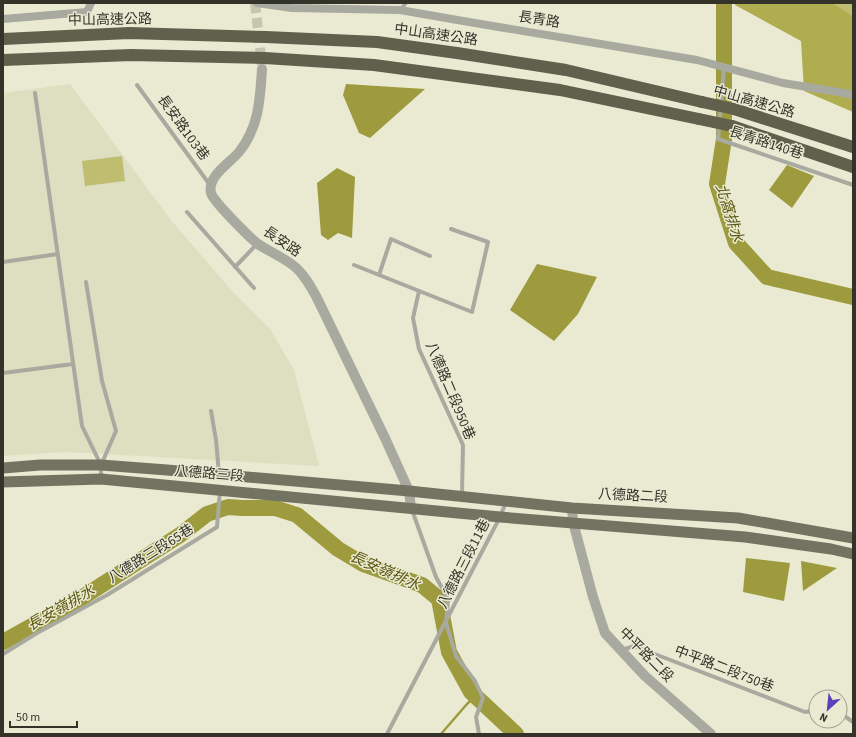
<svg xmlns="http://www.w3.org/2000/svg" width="856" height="737" font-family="'Source Sans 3','Noto Sans TC',sans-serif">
<rect width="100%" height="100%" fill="#eaead3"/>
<path fill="#dedec0" d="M70,84L170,219L233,292L270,329L294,370L319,466L66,452L3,456V93Z"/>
<path fill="#bebd70" d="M833,3H853V16Z
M122,156L125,181L85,186L82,161Z"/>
<path fill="#afad4f" d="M735,3H833L853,16V112L804,91L801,41L735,5Z"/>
<path fill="#9d9b3d" d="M346,84L425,89L370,138L359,133L343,95Z
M787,165L814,176L792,208L769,190Z
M337,168L355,177L352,238L338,233L328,240L321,235L317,183Z
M537,264L597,277L578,314L554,341L510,310Z
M746,558L790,563L784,601L743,592Z
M801,561L837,568L803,591Z"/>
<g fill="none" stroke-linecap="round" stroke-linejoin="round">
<path stroke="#9d9b3d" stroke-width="2.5" d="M441,734L467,704L480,692"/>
<path stroke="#9d9b3d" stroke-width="16" d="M724,3V139L717,184L736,243L767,277L853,297
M3,642L75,602L180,535L207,514L228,507L242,508H275L297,515L338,549L363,564L422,585L439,599L449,652L471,692L516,734"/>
<path stroke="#c5c5b1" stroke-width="10" stroke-dasharray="10 5" stroke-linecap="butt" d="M255,3L262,65"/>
<path stroke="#a8a99f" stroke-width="4" d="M400,10L406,3
M724,67L718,139L853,185
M137,85L210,185
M35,93L82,426L100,463
M187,212L254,288
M3,262L58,254
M354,265L472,312L488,242L451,229
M235,267L257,244
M379,275L391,239L430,256
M86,282L102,381L116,431L101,465V478
M419,291L413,318L419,349L463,445L462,495
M3,373L73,364
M211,411L216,440L219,474
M412,510L436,577L448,599L446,623L456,656L475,681L483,698L476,717L479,734
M622,650L634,646L805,712L811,711L816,704
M3,654L37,633L107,595L217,527L220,491
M840,713L853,722
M387,734L500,517L506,502"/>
<path stroke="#a8a99f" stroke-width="8" d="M257,3L292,8L400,10L469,22L697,60L783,83L844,93L853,95
M3,19L87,12L91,3"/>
<path stroke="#a8a99f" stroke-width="10" d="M262,69C260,100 259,127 239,152C229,164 207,176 211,193C213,201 250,238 258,244C270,252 283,257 294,266C304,274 311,287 317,298L385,438L409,491L411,508
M572,508L573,522L593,597L605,633L645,676L711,734"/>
<path stroke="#737362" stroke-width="11" d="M3,468L40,465H101L167,470L409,491L572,508L738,518L853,538
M3,482L101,479L500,517L745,537L831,549L853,554"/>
<path stroke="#60604d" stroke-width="12" d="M3,39L129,33L266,37L377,42L457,53L566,70L702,102
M3,60L131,55L265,58L374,65L560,90L699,119
M734,109L853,147
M732,126L853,167"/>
<path stroke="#60604d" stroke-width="12" d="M702,102L734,109
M699,119L732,126"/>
</g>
<g text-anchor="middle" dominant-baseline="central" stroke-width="3" stroke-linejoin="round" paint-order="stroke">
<g font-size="14" fill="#33332a" stroke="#eaead3">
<text transform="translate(110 20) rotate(-1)">中山高速公路</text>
<text transform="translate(539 20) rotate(9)">長青路</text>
<text transform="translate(436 35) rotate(8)">中山高速公路</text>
<text transform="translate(754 102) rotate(16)">中山高速公路</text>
<text transform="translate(183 128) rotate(54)">長安路103巷</text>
<text transform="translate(766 143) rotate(18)">長青路140巷</text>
<text transform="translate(282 242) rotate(34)">長安路</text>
<text transform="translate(450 391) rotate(67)">八德路二段950巷</text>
<text transform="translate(209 474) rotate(5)">八德路三段</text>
<text transform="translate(633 496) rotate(3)">八德路二段</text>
<text transform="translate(151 554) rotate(-32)">八德路三段65巷</text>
<text transform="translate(464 564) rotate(-63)">八德路三段11巷</text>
<text transform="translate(646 655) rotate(45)">中平路二段</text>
<text transform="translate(724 669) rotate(21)">中平路二段750巷</text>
</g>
<g font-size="15" font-style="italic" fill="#58560f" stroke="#eaead3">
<text transform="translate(729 213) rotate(72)">北窩排水</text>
<text transform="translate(385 571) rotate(24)">長安嶺排水</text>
<text transform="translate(61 608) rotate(-30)">長安嶺排水</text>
</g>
</g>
<rect width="856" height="737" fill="none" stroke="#33332a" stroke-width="8"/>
<g transform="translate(828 709) rotate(207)"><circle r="19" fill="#eaead3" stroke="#a1a18f"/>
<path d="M0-3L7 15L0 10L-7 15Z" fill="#5b40b9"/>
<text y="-6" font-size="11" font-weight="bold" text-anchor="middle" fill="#33332a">N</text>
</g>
<path d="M10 721v6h67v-6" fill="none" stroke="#33332a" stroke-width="2"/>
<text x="16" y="721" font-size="12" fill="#33332a" stroke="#eaead3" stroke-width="3" paint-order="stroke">50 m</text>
</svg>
